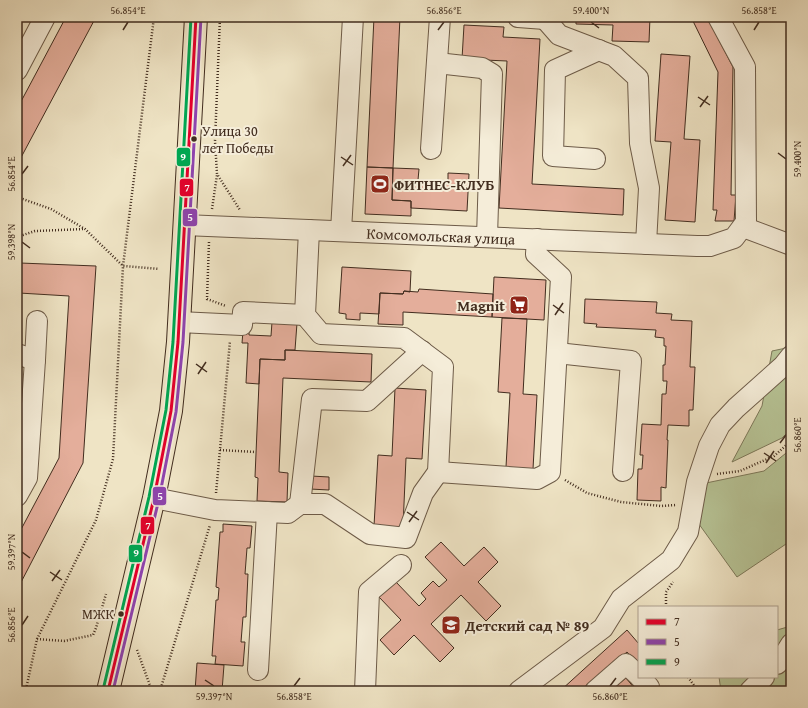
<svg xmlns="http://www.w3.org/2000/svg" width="808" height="708" font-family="'Gentium Book Plus',serif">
<rect width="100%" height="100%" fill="#efe4c5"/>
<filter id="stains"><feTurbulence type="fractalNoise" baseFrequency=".005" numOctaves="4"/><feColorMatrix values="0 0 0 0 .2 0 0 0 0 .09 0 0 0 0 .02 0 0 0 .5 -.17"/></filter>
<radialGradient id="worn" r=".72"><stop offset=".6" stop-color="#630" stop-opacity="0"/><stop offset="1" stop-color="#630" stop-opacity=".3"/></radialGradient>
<path fill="#b7c496" stroke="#7c785a" d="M791,347V429L782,438L732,462L762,406L772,351Z
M791,449V530L789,542L737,577L691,513L706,483L764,471Z
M791,626V691H721L719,677H777V630Z"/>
<path fill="#e4ae9b" stroke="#422d1f" d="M66,17H96L17,165V109Z
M374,17H400L393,168L367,167Z
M576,17H650L649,42L612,41L613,25L576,24Z
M691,17H707L733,67L731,195H736L734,221H715L717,210H713L718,72Z
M464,25L504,27L503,37L540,39L532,184L624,189L623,215L499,208L507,61L462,59Z
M661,54L690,56L684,139L700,140L695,222L665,220L671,142L655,141Z
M367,167L393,168L392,200L411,201V216L365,214Z
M393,168L419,169L418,180L448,182V173L469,174L467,211L411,208V201L392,200Z
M20,263L96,266L83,463L17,590V537L59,458L69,296L19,293Z
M342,267L411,271L410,292L404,291L403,294L380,293L379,314L360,313V320L346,319V314L339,313Z
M494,277L546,280L544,320L492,317Z
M419,289L493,294L492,317L403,312V325L378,324L380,293L403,294L404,291L418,292Z
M585,299L657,302L656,313L672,314L671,320L692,321L690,367H695L693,410H689V426L668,425L667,440H668L666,488L661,487V501L637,500L638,469H642L643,455H640L642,424L661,425L662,394H666L667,381H663V365H665L666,346H664V338L655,337L656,330L596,327L597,324L584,323Z
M502,318L527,319L523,394L537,395L533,469L506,467L510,393L498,392Z
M272,322L297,323L295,350H285V360L260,359L259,384L246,383L248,343H242L243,331L249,332V335L271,336Z
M285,350L372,354L371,382L283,378L279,472L288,473L287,502L257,501L258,478L255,477L260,359L285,360Z
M395,388L426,390L422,459L406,458L403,527L374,526L378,455L392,456Z
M311,476L329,477V490L310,489Z
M223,524L252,526L250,548H247L245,574H248L246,617H243L241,642H245L243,666L215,664L216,656H212L216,600H218L219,588L216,587L220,532H223Z
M441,542L464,566L484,547L498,562L478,582L501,606L486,621L461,595L431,624L454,648L440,662L414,635L394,655L380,640L401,620L379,597L395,581L419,606L426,599L421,593L433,581L439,587L447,580L425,557Z
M627,630L639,644V665L627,652L581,691H560Z
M197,663L224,665L222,691H195Z
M626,678L635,689L632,691H610Z"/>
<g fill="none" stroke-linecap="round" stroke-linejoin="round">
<g stroke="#6d5b48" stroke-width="22">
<g id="minor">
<path d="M518,17L545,19V17"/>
<path d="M545,19L559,35L614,56L638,78L640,143L649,188L646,244"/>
<path d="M437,63L482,68L492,74L487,237"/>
<path d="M17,70L45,17"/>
<path d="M431,149L440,17"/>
<path d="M595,159L553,156L555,70L599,50"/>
<path id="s1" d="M184,225L697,246H710L734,238L746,222L745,67L718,17"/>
<path d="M743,227L791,245"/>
<path d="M341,231L353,17"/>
<path d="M179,322L242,325L243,312L305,315"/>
<path d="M557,353L631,361L623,471"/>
<path d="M17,354L35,360"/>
<path d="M438,472L537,479L550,472L561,277L536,254L537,239"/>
<path d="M17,496L27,478L35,360L37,321"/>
<path d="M154,498L215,510L288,513L300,504H325L370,534L406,538L423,493L438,472L443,367L404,338L321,334L305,315L309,230"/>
<path d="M300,504L312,399L367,401L422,351"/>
<path d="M777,664L781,660L791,644"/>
<path d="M258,670L267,512"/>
<path d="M640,677L649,687L644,691"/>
<path d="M365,691L369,592L401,565"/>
<path d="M519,691L603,628L621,599L671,560L688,532L697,482L709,446L720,425L736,408L783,366L791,356"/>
<path d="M595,691L626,664L639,676"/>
<path d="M750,691L764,677"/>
</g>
</g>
<g stroke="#422d1f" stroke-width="24">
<path id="major" d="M108,691L154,498L171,411L178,342L196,17"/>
</g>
<path stroke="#422d1f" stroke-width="2.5" stroke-dasharray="1 2" stroke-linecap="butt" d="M220,17L215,141L217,174L240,210
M17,197L51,209L85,229L123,266L159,269
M212,209L217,175
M17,237L35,231L85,229
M209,242L207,299L226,306
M220,450L256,452
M717,474L740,471L774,456L791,441
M565,480L587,493L621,502L661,506L677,505
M216,493L230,341
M666,607V592L673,582
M37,639L64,641L93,635L96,628L106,594
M137,650L152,691
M688,677L698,691
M17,688L35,691
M24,691L26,689L37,639L96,520L113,459L123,266L154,17
M160,691L210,525"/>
<use href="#minor" stroke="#f5edd9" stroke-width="20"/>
<use href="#major" stroke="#efe4c5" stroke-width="22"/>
<g stroke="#f5edd9" stroke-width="6">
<path id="bus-1" d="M108,691L154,498L171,411L178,342L196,17"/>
</g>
<g stroke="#f5edd9" stroke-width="6">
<path id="bus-2" d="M113,691L159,499L176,412L183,342L201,17"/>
</g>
<g stroke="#f5edd9" stroke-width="6">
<path id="bus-3" d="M103,690L149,497L166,410L173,342L191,17"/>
</g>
<use href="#bus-1" stroke="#e4002b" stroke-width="3"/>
<use href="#bus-2" stroke="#8e44ad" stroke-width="3"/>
<use href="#bus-3" stroke="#00a651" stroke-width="3"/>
</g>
<path fill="none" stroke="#422d1f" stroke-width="1.5" d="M591,22L599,28M123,30L128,22M438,30L444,22M754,30L759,22M698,97L710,105M700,107L708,96M778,153L786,159M341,157L353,165M343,166L351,155M22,174L28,166M22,242L30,248M553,305L564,313M555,315L563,303M196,364L207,372M198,374L206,362M780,443L786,435M764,453L776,461M766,463L774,451M407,512L419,520M409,522L417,511M22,552L30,558M50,572L62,580M52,581L60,570M22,625L28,616M205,680L214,686M294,686L300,678M610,686L616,678"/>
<defs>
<g id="stadium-square" transform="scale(1)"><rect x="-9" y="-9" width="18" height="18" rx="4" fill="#8f2418" stroke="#f5edd9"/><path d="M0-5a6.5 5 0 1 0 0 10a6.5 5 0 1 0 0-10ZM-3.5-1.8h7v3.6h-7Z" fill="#fff"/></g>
<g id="supermarket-square" transform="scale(1)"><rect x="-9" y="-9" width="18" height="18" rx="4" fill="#8f2418" stroke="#f5edd9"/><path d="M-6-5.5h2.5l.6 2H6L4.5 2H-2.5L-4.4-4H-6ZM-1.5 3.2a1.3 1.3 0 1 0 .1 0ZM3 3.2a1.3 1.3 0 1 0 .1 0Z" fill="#fff"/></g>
<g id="school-square" transform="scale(1)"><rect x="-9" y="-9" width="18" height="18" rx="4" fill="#8f2418" stroke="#f5edd9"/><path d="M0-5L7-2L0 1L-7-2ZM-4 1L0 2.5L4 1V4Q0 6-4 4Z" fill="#fff"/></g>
</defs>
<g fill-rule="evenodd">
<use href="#stadium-square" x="380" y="184"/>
<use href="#supermarket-square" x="519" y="305"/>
<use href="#school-square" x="451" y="625"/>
</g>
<g fill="#422d1f" stroke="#f5edd9" stroke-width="1.5">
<circle cx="194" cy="139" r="3.5"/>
<circle cx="121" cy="614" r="3.5"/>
</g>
<g text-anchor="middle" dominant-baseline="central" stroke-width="4" stroke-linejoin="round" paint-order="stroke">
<g font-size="14" fill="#422d1f" stroke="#f5edd9" text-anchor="start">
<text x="202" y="131">Улица 30<tspan x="202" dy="17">лет Победы</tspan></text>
<text x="114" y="614" text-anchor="end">МЖК</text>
</g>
<g font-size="15" font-weight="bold" fill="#422d1f" stroke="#f5edd9" text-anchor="start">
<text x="394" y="184">ФИТНЕС-КЛУБ</text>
<text x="505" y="305" text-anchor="end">Magnit</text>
<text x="465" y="625">Детский сад № 89</text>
</g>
<g font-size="15" fill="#422d1f" stroke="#f5edd9">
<text stroke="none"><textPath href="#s1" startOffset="257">Комсомольская улица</textPath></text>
</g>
</g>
<g stroke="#f5edd9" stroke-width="1.5">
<rect x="176" y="147" width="15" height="20" rx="4" fill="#00a651"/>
<rect x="179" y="178" width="15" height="19" rx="4" fill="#e4002b"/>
<rect x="182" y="208" width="16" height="19" rx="4" fill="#8e44ad"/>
<rect x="152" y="486" width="15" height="20" rx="4" fill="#8e44ad"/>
<rect x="140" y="516" width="15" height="19" rx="4" fill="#e4002b"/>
<rect x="128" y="544" width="15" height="19" rx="4" fill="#00a651"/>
</g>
<g font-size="11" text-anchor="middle" font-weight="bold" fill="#fff">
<text x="183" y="161">9</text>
<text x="187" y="191">7</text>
<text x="190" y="221">5</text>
<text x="160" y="500">5</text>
<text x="148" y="529">7</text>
<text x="136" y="557">9</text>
</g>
<rect width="808" height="708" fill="none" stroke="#efe4c5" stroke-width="44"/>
<rect x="638" y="606" width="140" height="72" fill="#f5edd9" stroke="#ada08f"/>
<rect x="646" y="619" width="20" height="6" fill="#e4002b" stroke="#ada08f"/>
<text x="674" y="626" font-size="12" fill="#422d1f">7</text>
<rect x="646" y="639" width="20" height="6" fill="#8e44ad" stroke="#ada08f"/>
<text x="674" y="646" font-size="12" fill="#422d1f">5</text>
<rect x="646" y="659" width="20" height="6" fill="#00a651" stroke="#ada08f"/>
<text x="674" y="666" font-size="12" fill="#422d1f">9</text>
<rect x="22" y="22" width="764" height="664" fill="none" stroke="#422d1f" stroke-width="1.5"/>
<g font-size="10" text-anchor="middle" fill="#422d1f">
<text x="128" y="14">56.854°E</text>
<text x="444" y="14">56.856°E</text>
<text x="591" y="14">59.400°N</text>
<text x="759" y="14">56.858°E</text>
<text transform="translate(797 159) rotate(-90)" y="4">59.400°N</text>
<text transform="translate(11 174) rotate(-90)" y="4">56.854°E</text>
<text transform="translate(11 242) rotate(-90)" y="4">59.398°N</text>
<text transform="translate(797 435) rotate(-90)" y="4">56.860°E</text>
<text transform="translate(11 552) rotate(-90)" y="4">59.397°N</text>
<text transform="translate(11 625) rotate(-90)" y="4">56.856°E</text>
<text x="214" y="700">59.397°N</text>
<text x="294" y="700">56.858°E</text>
<text x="610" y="700">56.860°E</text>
</g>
<rect width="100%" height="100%" filter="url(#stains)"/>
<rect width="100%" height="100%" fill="url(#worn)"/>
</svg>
